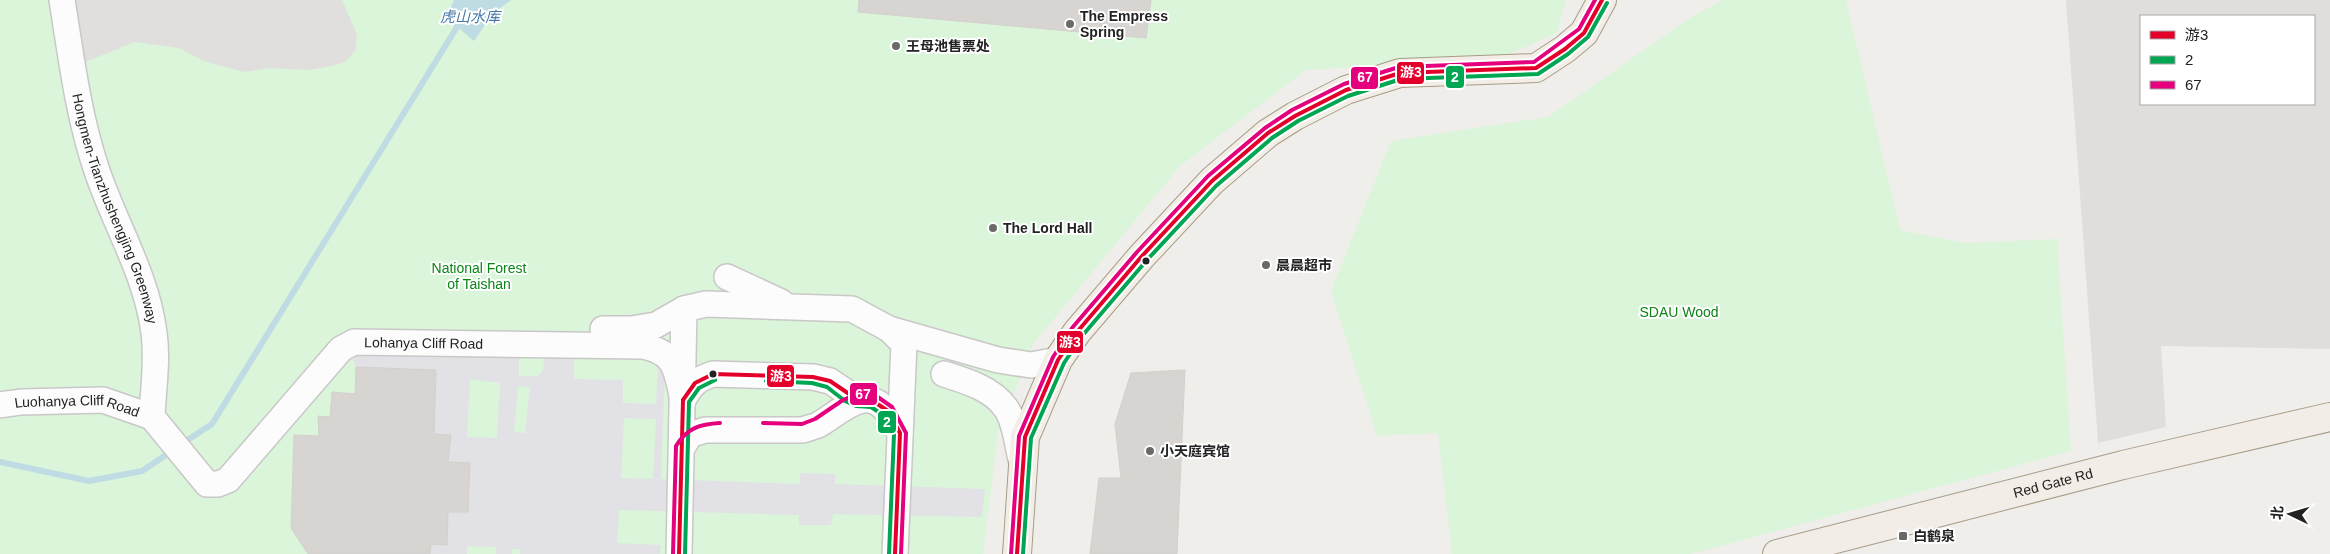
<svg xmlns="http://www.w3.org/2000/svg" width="2330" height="554" font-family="Helvetica,'Noto Sans SC',sans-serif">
<rect width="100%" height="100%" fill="#f0eeeb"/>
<path fill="#dfdedc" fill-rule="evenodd" d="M2066,0H2330V349L2161,346L2166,427L2098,443ZM2314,16V104H2141V16Z"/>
<path fill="#daf5da" d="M0,0H1566L1557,33L1500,58L1306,70L1180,166L1034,343L998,433L983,554H0Z
M1722,0H1846L1900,230L1965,243L2057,239L2071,451L1691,554H1452L1438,433L1377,436L1331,291L1391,141L1548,117L1687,20Z"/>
<path fill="#e0dfde" d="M75,0H342L357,35L355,51L345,62L331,66L310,70L270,68L244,72L204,61L179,48L135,42L83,63Z"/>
<path fill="#e2e1e5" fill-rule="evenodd" d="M361,349H519V376H537L543,371L544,358L573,357L643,349L665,367L661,479L800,484V473L835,474V484L985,489L982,517L833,514L831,525H799V515L619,510L617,543L661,545L660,554H520V549H512V554H496V547L467,546V554H430L431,544L447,545L448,512H468L470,463L448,462L451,439L448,435L434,434L436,371L356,367L353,360ZM574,358H647L658,368L656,404L623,403V380L574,379ZM470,379L500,383L497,438L467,437ZM518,386L530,387L525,433L514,432ZM624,418L656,419L653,479L621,478Z"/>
<path fill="#bfdbe3" d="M454,0H511L492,14L474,41L446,17Z"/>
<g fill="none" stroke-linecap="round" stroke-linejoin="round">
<path stroke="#bfdbe3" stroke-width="6" d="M180,445L212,424L457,27
M0,462L89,481L142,471L172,451"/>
</g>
<path fill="#d7d4d2" stroke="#d3d0cc" d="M859,0H1151L1146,38L858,12Z
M356,367L436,370L434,434L451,435L448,462L470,463L468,512H448L447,545L431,544L430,554H308L291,528L294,435L319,436L318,416L330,417L332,392L355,394Z
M1185,370L1177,554H1090L1099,478H1121L1115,424L1131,373Z"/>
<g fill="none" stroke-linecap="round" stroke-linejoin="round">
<g stroke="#c9c8c7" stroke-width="28">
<g id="minor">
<path id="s1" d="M62,0C71,56 78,114 96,168C114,223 147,275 154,333C158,362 153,389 152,417"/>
<path d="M727,277L781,302"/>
<path d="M603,329H631L656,325L684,309"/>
<path d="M889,329L904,344L895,554"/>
<path d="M944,374C966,381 991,388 1005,407C1016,421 1017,446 1022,463"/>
<path d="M683,400C691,385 697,379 713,374L813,377L830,381L858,400"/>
<path id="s2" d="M0,405L21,402L103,400L152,417L207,484H218L228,480L341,349L354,342L643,346C677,353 676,370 683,400"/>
<path d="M682,448L690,435L705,430H803C808,428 813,427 818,425C839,414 866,382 888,413C893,419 896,427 900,433"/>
<path d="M679,554L684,309L706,304L852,309L889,329L998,360L1031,365L1058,360"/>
</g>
</g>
<g stroke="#a79c86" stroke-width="30">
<g id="major">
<path d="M1017,554L1025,437L1058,360L1077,332L1142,256L1212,181L1268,133L1295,116L1346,90L1400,73L1536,68L1565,49L1584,33L1602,0"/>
<path id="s3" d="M1777,554L2123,465L2330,417"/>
</g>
</g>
<use href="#minor" stroke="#fdfcfc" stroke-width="25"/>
<use href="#major" stroke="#f3ede7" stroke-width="28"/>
<g stroke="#fff" stroke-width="8">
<path id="bus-1" d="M679,554L683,400L695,383L713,374L813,377L830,381L858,400L873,401L888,411L900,433L895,554
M1017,554L1025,437L1058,360L1077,332L1142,256L1212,181L1268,133L1295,116L1346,90L1400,73L1536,68L1565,49L1584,33L1602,0"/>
</g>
<g stroke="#fff" stroke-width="8">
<path id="bus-2" d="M766,381L812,383L827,387L845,401L856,406L871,407L883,415L894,434L889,554
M685,554L689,402L699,388L715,380
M1023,554L1031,438L1064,363L1082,336L1147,260L1216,186L1272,138L1298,121L1348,96L1401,79L1538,74L1568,54L1588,37L1607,3"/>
</g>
<g stroke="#fff" stroke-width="8">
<path id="bus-3" d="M763,423L802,424L815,419L843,400L857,394L875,395L892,407L906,433L901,554
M673,554L676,446C687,428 700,424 720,423
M1011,554L1019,436L1053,357L1072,328L1137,252L1208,176L1265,128L1292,110L1344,84L1399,67L1534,62L1579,29L1595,0"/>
</g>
<use href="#bus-1" stroke="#e4002b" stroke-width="4"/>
<use href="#bus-2" stroke="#00a651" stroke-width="4"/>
<use href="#bus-3" stroke="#e5007d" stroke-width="4"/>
</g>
<g fill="#6a6968" stroke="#fff" stroke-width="2">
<circle cx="1070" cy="24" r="5"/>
<circle cx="896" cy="46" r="5"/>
<circle cx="993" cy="228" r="5"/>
<circle cx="1266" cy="265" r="5"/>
<circle cx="1150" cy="451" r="5"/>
<rect x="1898" y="531" width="10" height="10" rx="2.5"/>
</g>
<g fill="#222" stroke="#fff" stroke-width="2">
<circle cx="1146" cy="261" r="4.5"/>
<circle cx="713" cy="374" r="4.5"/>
</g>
<g text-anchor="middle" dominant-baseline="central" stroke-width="4" stroke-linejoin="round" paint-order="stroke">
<g font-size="14" font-weight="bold" fill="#222" stroke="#fff" text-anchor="start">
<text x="1080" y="16">The Empress<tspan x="1080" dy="16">Spring</tspan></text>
<text x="906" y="46">王母池售票处</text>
<text x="1003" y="228">The Lord Hall</text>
<text x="1276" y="265">晨晨超市</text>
<text x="1160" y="451">小天庭宾馆</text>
<text x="1913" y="536">白鹤泉</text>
</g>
<g font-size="14" fill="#222" stroke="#fff">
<text stroke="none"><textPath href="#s1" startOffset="216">Hongmen-Tianzhushengjing Greenway</textPath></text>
<text stroke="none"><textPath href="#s2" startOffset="521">Lohanya Cliff Road</textPath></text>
<text stroke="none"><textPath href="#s2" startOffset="78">Luohanya Cliff Road</textPath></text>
<text stroke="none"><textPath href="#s3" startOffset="285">Red Gate Rd</textPath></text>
</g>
<g font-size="14" fill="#0c8416" stroke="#fff">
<text x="479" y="268">National Forest<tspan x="479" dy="16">of Taishan</tspan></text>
<text x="1679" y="312">SDAU Wood</text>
</g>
<g font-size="15" font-style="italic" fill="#4a7aab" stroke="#fff">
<text x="470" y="16">虎山水库</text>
</g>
</g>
<g stroke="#fff" stroke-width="2">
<rect x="1396" y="61" width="29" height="24" rx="5" fill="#e4002b"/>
<rect x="1445" y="65" width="20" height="24" rx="5" fill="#00a651"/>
<rect x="1350" y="66" width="29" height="24" rx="5" fill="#e5007d"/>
<rect x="1056" y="330" width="28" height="24" rx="5" fill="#e4002b"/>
<rect x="766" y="364" width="29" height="24" rx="5" fill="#e4002b"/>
<rect x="849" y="382" width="29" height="24" rx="5" fill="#e5007d"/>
<rect x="877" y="410" width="20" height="24" rx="5" fill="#00a651"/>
</g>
<g font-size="14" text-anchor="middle" font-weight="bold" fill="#fff">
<text x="1411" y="77">游3</text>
<text x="1455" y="82">2</text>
<text x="1365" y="82">67</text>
<text x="1070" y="347">游3</text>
<text x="781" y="381">游3</text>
<text x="863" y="399">67</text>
<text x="887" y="427">2</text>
</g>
<rect x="2140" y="15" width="175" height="90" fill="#ffffff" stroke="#a7a7a7"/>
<rect x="2150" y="31" width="25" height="8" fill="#e4002b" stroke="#a7a7a7"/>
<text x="2185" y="40" font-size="15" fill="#222222">游3</text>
<rect x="2150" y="56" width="25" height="8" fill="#00a651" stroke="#a7a7a7"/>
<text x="2185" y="65" font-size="15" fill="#222222">2</text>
<rect x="2150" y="81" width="25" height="8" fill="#e5007d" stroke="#a7a7a7"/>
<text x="2185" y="90" font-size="15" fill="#222222">67</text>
<g transform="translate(2290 514) rotate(275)" stroke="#ffffff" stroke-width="4" paint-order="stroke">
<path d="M0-4L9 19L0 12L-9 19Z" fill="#222222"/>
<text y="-8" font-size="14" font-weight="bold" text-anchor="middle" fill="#222222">北</text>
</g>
</svg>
